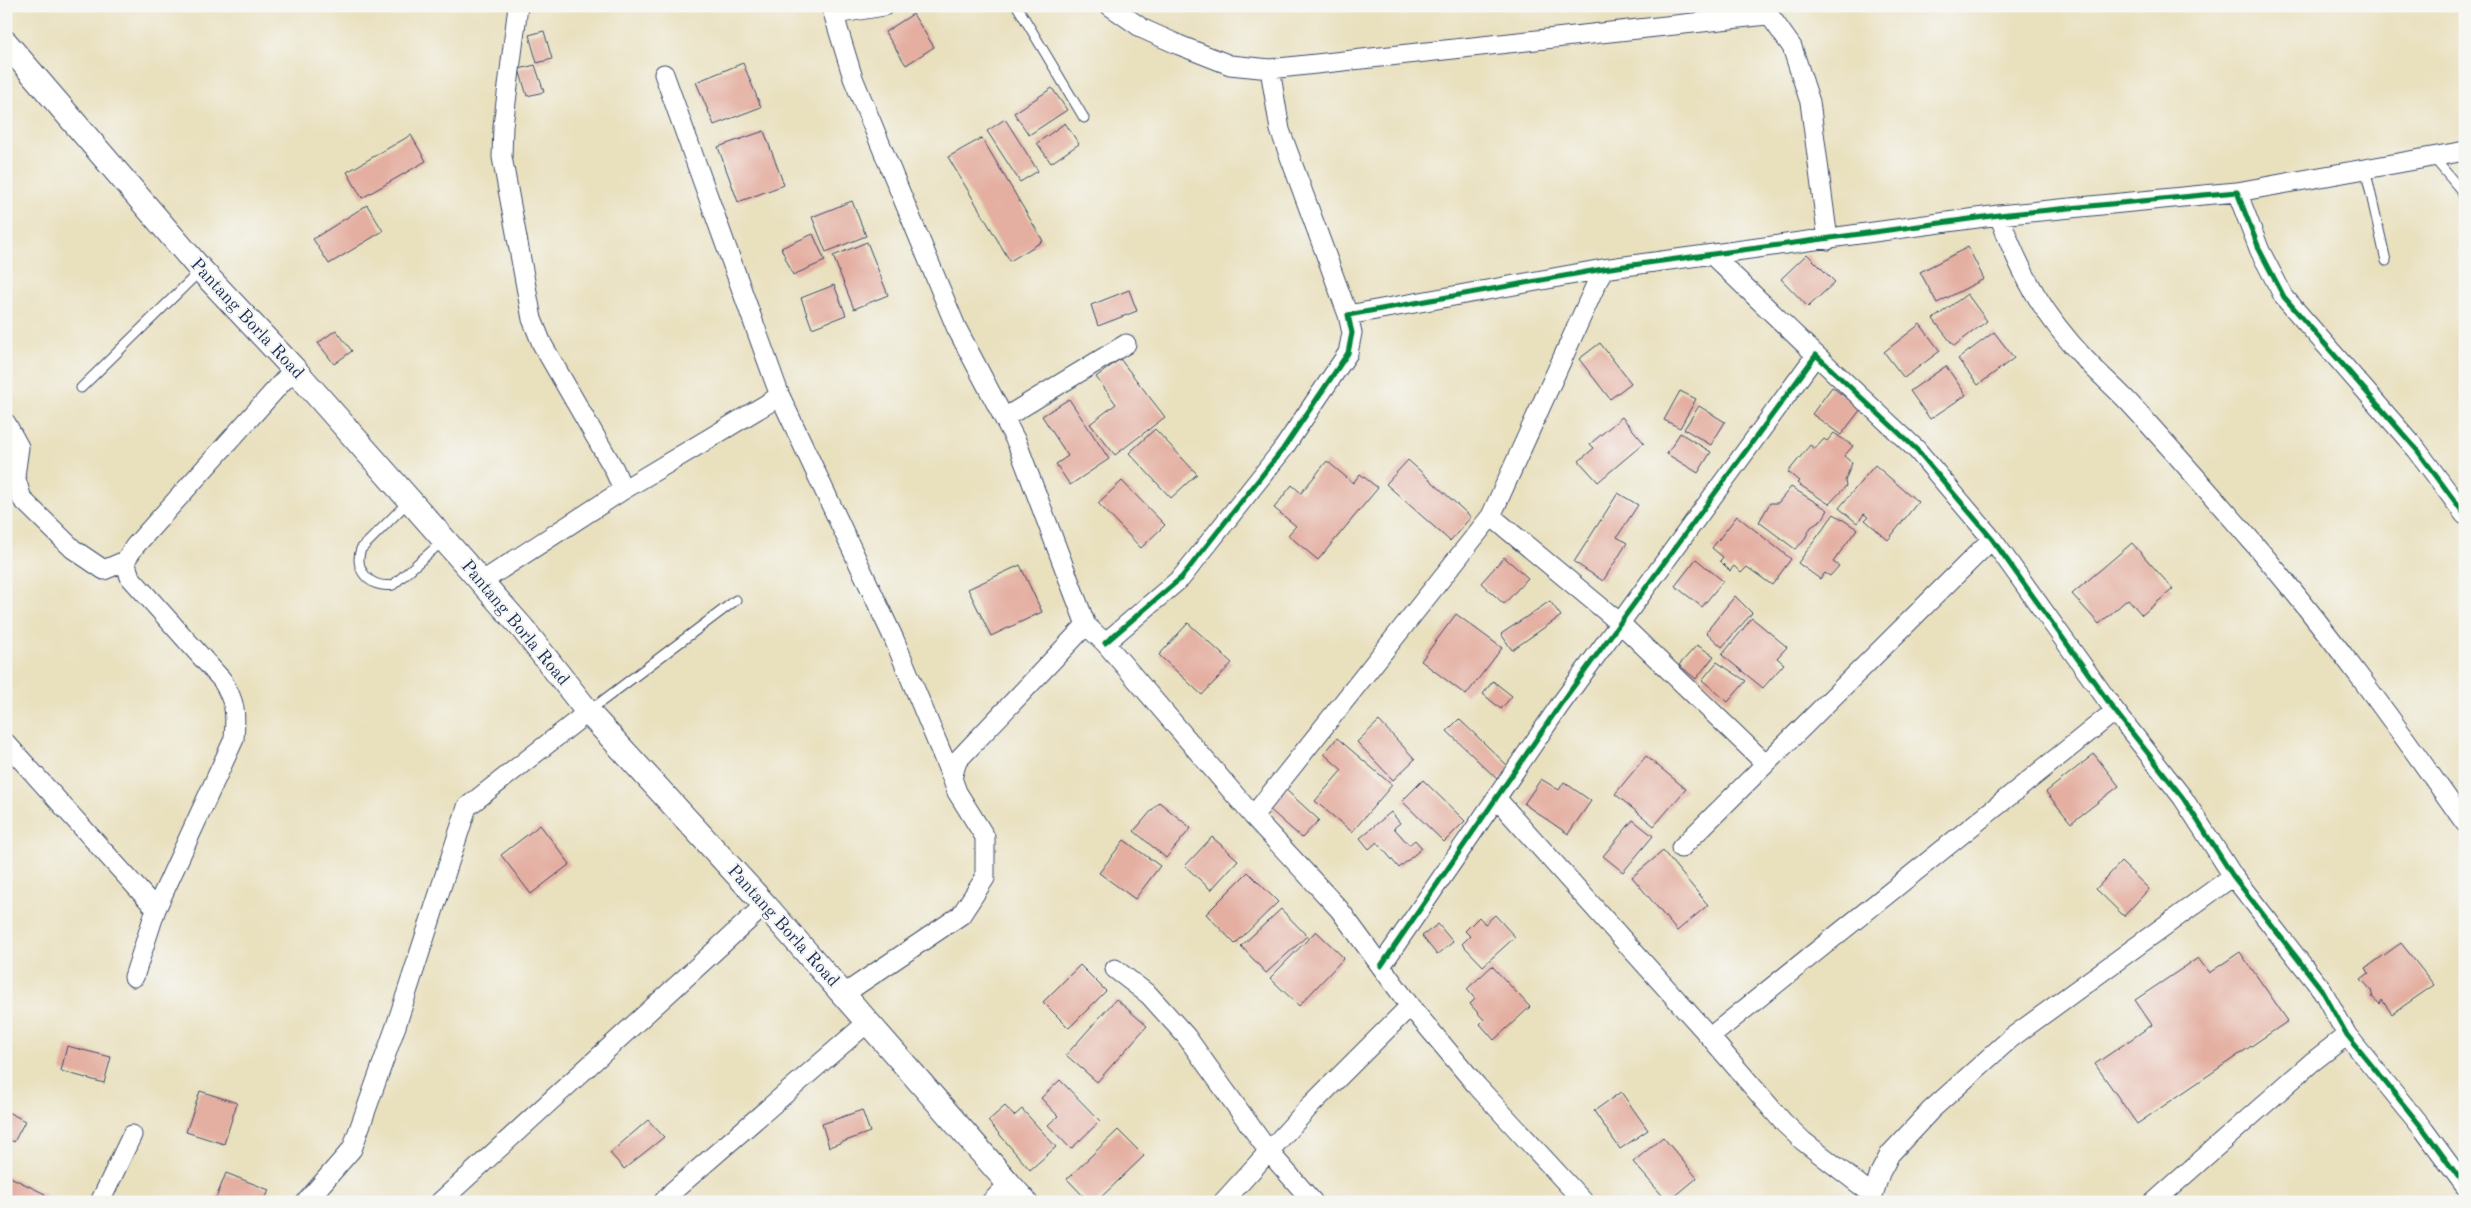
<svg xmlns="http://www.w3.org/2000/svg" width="2471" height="1208" font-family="'Old Standard TT',serif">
<rect width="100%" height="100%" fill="#f6f6f2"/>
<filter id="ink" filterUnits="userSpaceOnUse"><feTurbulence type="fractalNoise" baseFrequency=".02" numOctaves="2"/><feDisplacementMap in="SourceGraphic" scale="10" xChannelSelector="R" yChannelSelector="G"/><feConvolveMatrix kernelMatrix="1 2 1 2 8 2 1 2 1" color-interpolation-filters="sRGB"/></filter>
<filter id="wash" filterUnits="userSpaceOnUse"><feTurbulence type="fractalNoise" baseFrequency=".0096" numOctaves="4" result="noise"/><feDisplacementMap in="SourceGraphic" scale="20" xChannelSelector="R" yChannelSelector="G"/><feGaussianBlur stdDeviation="1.12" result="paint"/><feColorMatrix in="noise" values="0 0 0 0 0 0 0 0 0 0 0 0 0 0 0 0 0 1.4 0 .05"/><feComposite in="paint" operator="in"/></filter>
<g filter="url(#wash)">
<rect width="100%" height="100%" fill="#e9e0be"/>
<g id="blocks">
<path fill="#e4afa1" d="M913,14L934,47L906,65L885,32Z
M544,31L552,59L537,63L529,35Z
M743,63L761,107L714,125L696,82Z
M535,65L544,92L527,96L519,69Z
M1052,88L1067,110L1029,135L1014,113Z
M1005,119L1038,171L1020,182L987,131Z
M1065,123L1079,144L1051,163L1037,143Z
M764,131L784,185L738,202L718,147Z
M411,135L426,161L362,198L347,172Z
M982,138L1043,241L1010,261L948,157Z
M852,201L866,236L826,252L812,217Z
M367,205L383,231L329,264L313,239Z
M813,234L825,261L793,275L781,248Z
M867,242L888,295L854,309L833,256Z
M1968,247L1984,279L1937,303L1920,272Z
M1807,254L1835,282L1808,307L1781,279Z
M834,285L846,315L812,328L801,298Z
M1129,290L1137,311L1098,326L1091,305Z
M1967,294L1987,321L1954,346L1933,319Z
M1920,324L1940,351L1904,378L1884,352Z
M336,330L352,351L334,364L318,343Z
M1994,332L2014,358L1978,385L1958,359Z
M1600,343L1631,383L1610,399L1579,359Z
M1120,359L1165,417L1115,455L1090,424L1116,404L1096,377Z
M1946,366L1966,395L1930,419L1910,391Z
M1832,387L1861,409L1841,435L1812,414Z
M1680,391L1696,399L1680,428L1664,420Z
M1069,399L1109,459L1070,485L1056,464L1068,456L1042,416Z
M1699,406L1725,422L1711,445L1684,429Z
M1622,417L1644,443L1598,482L1579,461L1594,448L1590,444Z
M1155,429L1197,474L1171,498L1129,453Z
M1680,433L1711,452L1698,473L1667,454Z
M1834,433L1853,446L1844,456L1852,463L1845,481L1846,486L1829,504L1797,483L1799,481L1788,472L1810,445L1815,449L1824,439L1827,441Z
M1408,460L1471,517L1450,541L1386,484Z
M1327,461L1353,483L1360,474L1378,488L1318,560L1288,535L1296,526L1274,508L1292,485L1301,493Z
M1875,465L1918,502L1888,540L1865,520L1868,517L1864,514L1857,523L1839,508Z
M1122,481L1165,525L1141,548L1098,503Z
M1791,487L1828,510L1822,520L1811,527L1803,542L1795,549L1759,522L1770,503H1778Z
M1618,493L1638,505L1617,537L1627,543L1603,581L1574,562Z
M1834,514L1857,529L1833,562L1839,566L1830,576L1825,573L1820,579L1798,563Z
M1737,516L1791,559L1772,585L1747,567L1741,573L1734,566L1730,571L1720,561L1723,557L1712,548Z
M2132,543L2173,589L2142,615L2128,599L2099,624L2072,594Z
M1504,557L1528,578L1504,604L1481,583Z
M1696,559L1723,581L1702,607L1675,586Z
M1020,565L1042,612L991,636L968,589Z
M1735,596L1752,613L1722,647L1706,632Z
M1550,601L1561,616L1512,650L1501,634Z
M1456,614L1502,648L1466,695L1421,661Z
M1752,618L1787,647L1777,658L1784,664L1763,688L1722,655Z
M1188,623L1232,663L1202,695L1159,655Z
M1697,645L1714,656L1696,679L1679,665Z
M1717,662L1746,681L1728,702L1702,680Z
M1493,681L1512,696L1501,709L1483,694Z
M1459,719L1510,768L1498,780L1447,731Z
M1379,721L1415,759L1393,780L1357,742Z
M1337,738L1392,785L1352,832L1315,801L1342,770L1324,754Z
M2094,754L2119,786L2071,823L2046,792Z
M1646,756L1686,789L1654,826L1615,794Z
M1541,779L1559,790L1564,782L1591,801L1568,834L1524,804Z
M1423,780L1465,821L1444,842L1402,801Z
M1284,788L1319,820L1302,838L1267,807Z
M1159,802L1191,828L1166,858L1134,831Z
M1391,812L1400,823L1394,828L1409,845L1415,840L1422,848L1399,868L1377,842L1369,849L1360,838Z
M1633,820L1653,836L1623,872L1603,856Z
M540,825L570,864L531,894L501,855Z
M1212,837L1238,860L1211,890L1185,866Z
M1124,840L1160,866L1135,899L1099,873Z
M1663,851L1708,905L1677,931L1632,877Z
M2121,862L2149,889L2124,916L2096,889Z
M1248,872L1278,902L1235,944L1206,914Z
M1281,909L1307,936L1266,973L1241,946Z
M1495,915L1515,937L1483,966L1462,944L1470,936L1465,931L1479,917L1485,924Z
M1438,924L1453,942L1437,955L1422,936Z
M1316,931L1344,958L1299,1006L1270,978Z
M2401,943L2434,985L2392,1014L2382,1000L2380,1004L2373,998L2371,990L2361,979L2369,973L2366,968Z
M2240,952L2288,1021L2137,1124L2095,1064L2152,1025L2135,1000L2198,958L2209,973Z
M1080,965L1106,991L1069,1028L1043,1002Z
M1492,966L1530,1007L1494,1040L1480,1024L1484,1020L1470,1004L1475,999L1467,989Z
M1116,999L1147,1026L1097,1082L1066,1055Z
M67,1046L111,1057L104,1083L61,1071Z
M1060,1080L1100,1121L1071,1149L1048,1125L1058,1116L1041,1098Z
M200,1091L237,1103L224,1144L186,1132Z
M1621,1092L1648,1130L1620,1149L1594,1111Z
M1005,1106L1014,1116L1022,1109L1056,1147L1030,1170L988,1121Z
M862,1110L870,1132L829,1147L822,1124Z
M6,1111L25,1121L14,1142L6,1138Z
M648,1120L664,1137L624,1169L610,1153Z
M1118,1130L1144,1156L1096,1202H1089L1067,1179Z
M1663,1137L1697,1178L1668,1202L1633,1162Z
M226,1173L269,1190L264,1202H225L216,1198Z
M6,1175L45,1194L41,1202H6Z"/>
</g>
</g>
<g filter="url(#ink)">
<use href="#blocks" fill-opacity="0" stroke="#3a4a6c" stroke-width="1"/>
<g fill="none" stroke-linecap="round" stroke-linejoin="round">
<g stroke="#3a4a6c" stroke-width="11">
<path id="service" d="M1017,6L1084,118
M2433,157L2460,189L2465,199
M2365,168L2386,261
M81,388L201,270
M409,501L361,549C353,570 371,589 393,585L444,540
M589,711L736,600"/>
</g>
<g stroke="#3a4a6c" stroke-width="21">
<path id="minor" d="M831,6L853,78L956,327L1017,443L1086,625L1105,643L1253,816L1339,909L1410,1006L1477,1086L1584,1202
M1110,6L1143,29L1179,45L1230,65L1270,69L1767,15
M1763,6L1792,47L1810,102L1828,240
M835,14L884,6
M1270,69L1280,130L1348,315
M664,74L780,396L894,639L952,778
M2237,192L2465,151
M1999,215C2020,273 2043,315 2086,360C2102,377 2120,392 2135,409C2176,454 2216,500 2255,545C2331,634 2398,728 2465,823
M1712,255L1816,355
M1004,418L1126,344
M6,423L19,447L15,476L22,499L73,549L104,570L125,561
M623,490L780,396
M1491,516L1603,269
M481,582L623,490L614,469L542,344L532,319L502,157L503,126L518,6
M1105,643L1181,578L1283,449L1348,353L1352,333L1348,315L1603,269L1999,215L2203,195L2237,192L2260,251L2284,297L2417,450L2465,515
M6,743L156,909
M1496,798L1710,1037L1783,1122L1803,1141L1873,1195
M1253,816L1491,516L1620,623L1765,763
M1681,848L1992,539
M1381,966L1560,705L1816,355L1917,450L1992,539L2115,711L2183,798L2233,876L2322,990L2347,1035L2424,1130L2465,1186
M1115,969L1149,995L1186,1036L1269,1152L1313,1202
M134,977L156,909L234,739C236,713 236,703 222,680L130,577L125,561L135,546L294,369
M844,994L961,915L985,878V837L957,792L952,778L957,761L1086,625
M1710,1037L2115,711
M100,1202L132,1135
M306,1202L352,1149L396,1026L467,807L588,712
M440,1202L765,905
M663,1202L672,1192L868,1022
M991,1202L1009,1184
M1223,1202L1310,1106L1410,1006
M1873,1202V1195L1880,1173L1890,1154L1931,1110L2011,1038L2233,876
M2154,1202L2311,1063L2347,1035"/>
</g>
<g stroke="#3a4a6c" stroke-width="26">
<path id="tertiary" d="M6,43L201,270L294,369L523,629L588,712L765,905L1025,1202"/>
</g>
<use href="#service" stroke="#fff" stroke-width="9"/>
<use href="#minor" stroke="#fff" stroke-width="19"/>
<use href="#tertiary" stroke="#fff" stroke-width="24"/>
<g stroke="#f6f6f2" stroke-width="8">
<path id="cycleway" d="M1105,643L1181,578L1283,449L1348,353L1352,333L1348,315L1603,269L1999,215L2203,195L2237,192L2260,251L2284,297L2417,450L2465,515
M1381,966L1560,705L1816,355L1917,450L1992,539L2115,711L2183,798L2233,876L2322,990L2347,1035L2424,1130L2465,1186"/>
</g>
<use href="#cycleway" stroke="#00873e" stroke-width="5"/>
</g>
</g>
<g text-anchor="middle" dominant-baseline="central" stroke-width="4.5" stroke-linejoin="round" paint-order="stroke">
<g font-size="18" fill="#1b2f5e" stroke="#f6f6f2">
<text transform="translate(247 319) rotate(47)">Pantang Borla Road</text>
<text transform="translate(515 623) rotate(50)">Pantang Borla Road</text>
<text transform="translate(783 926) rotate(48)">Pantang Borla Road</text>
</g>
</g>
<rect width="2471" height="1208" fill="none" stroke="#f6f6f2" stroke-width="25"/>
</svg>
